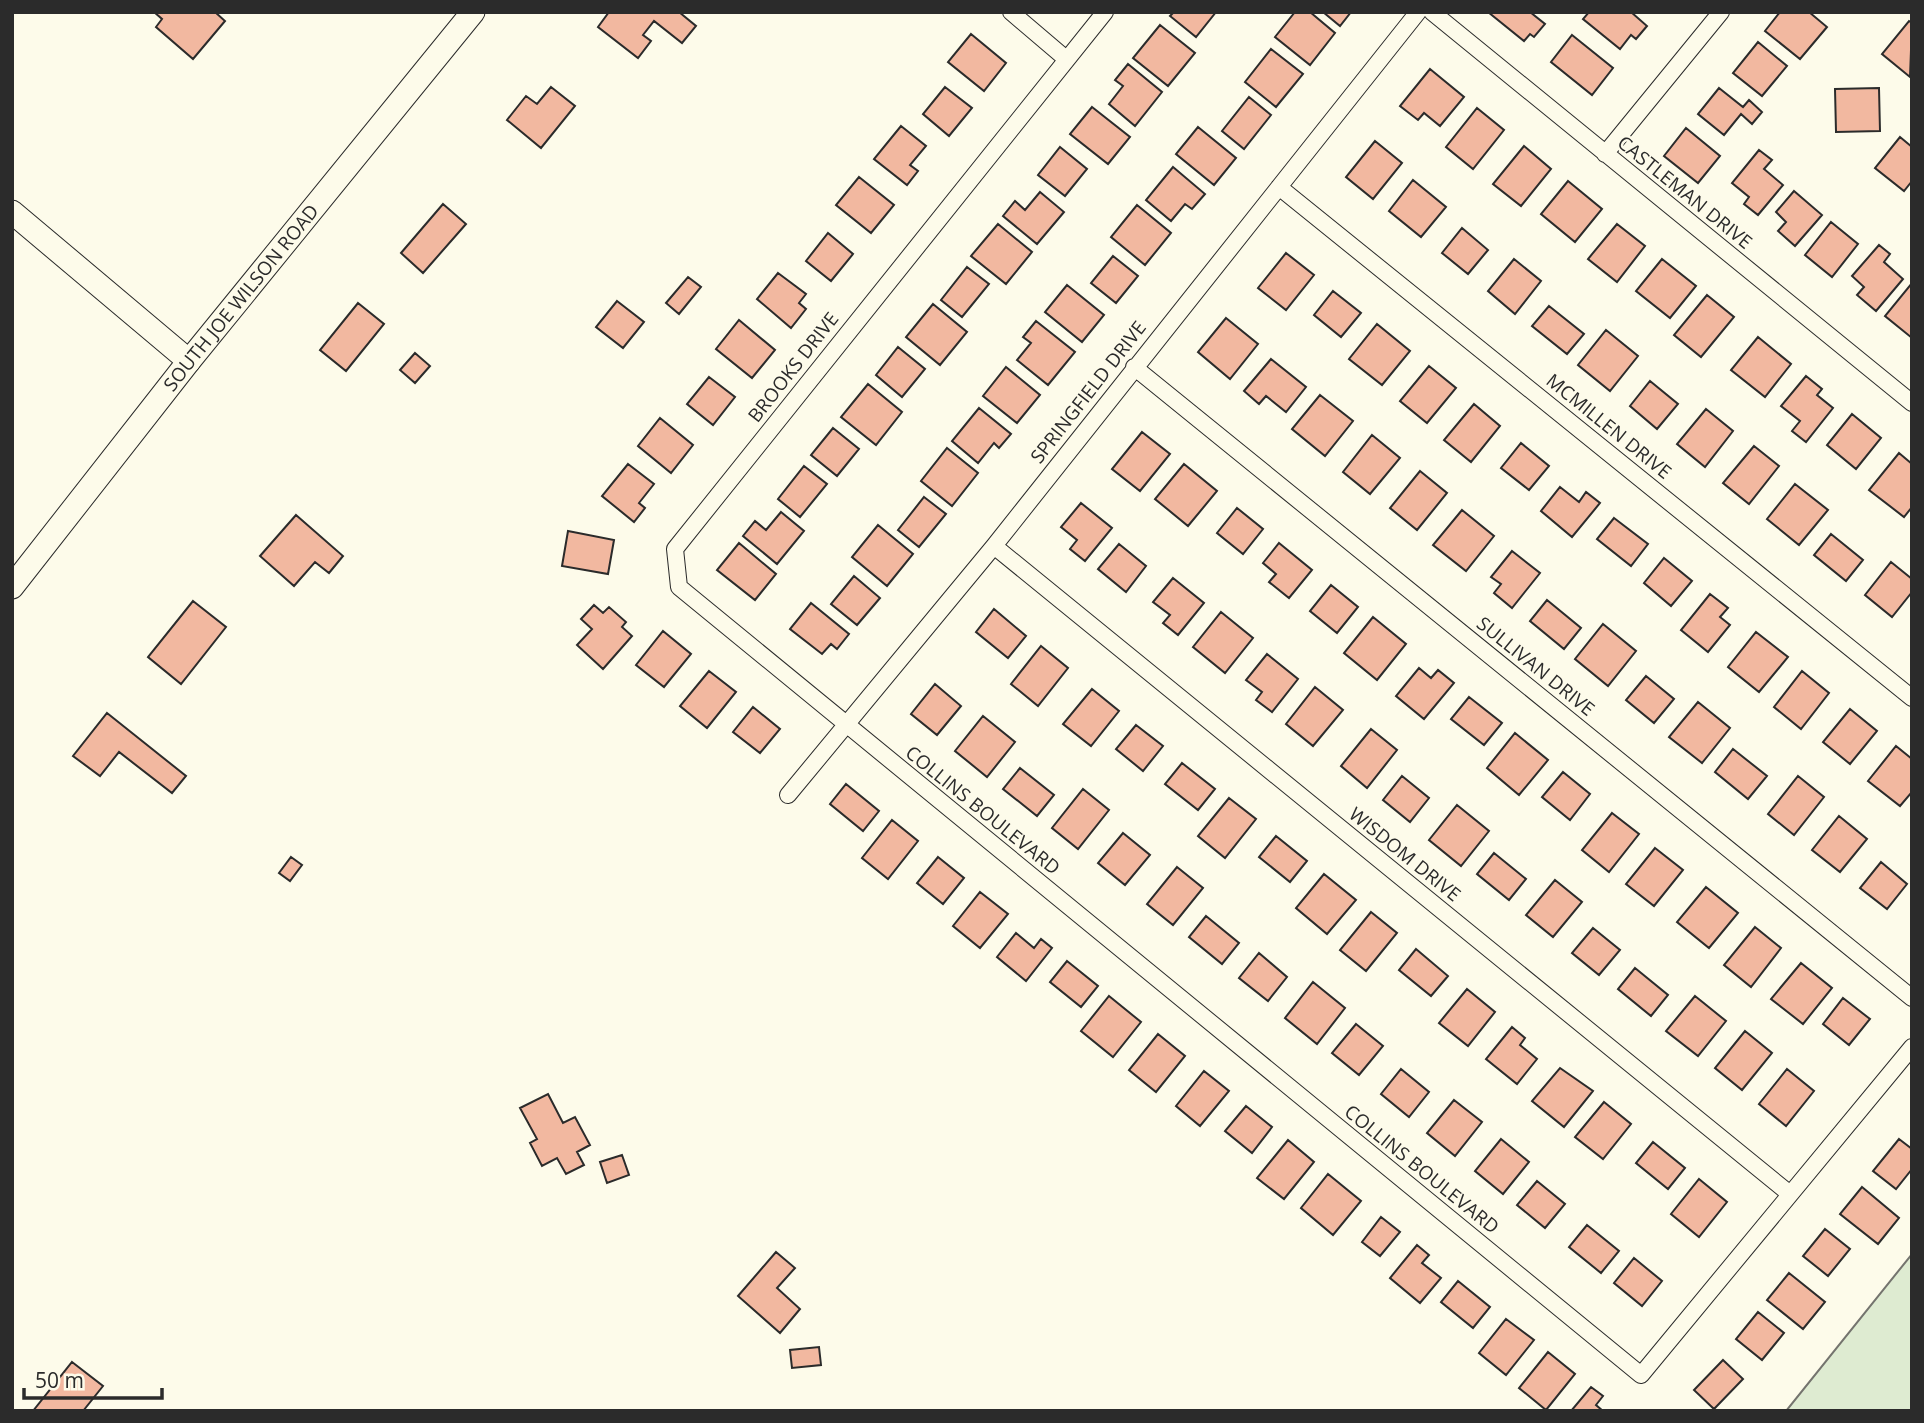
<svg xmlns="http://www.w3.org/2000/svg" width="1924" height="1423" font-family="'Open Sans',sans-serif">
<rect width="100%" height="100%" fill="#fdfbea"/>
<path fill="#deebd1" stroke="#74746e" stroke-width="2" d="M1912,1254V1411H1786Z"/>
<path fill="#f2b8a0" stroke="#2b2b2b" stroke-width="2" d="M154,12H215L225,21L193,59L156,27L162,19Z
M609,12H679L696,26L682,43L654,21L643,35L651,41L638,58L598,27Z
M1174,12H1216L1196,37L1170,16Z
M1295,12H1310L1335,33L1310,65L1275,37Z
M1323,12H1351L1340,26Z
M1488,12H1530L1545,24L1534,37L1530,34L1524,41Z
M1589,12H1631L1647,26L1636,39L1631,35L1620,49L1583,19Z
M1780,12H1809L1827,27L1800,59L1765,31Z
M1909,21L1912,23L1910,77L1882,54Z
M1160,25L1195,53L1168,86L1133,58Z
M971,34L1006,63L984,91L948,62Z
M1572,35L1613,68L1592,95L1551,62Z
M1758,42L1787,66L1762,96L1733,73Z
M1271,49L1303,74L1276,107L1245,82Z
M1128,64L1162,92L1135,126L1109,104L1123,86L1115,80Z
M1430,69L1464,97L1440,126L1424,113L1418,120L1400,106Z
M551,87L575,106L541,148L507,120L526,96L537,104Z
M945,87L972,108L949,136L923,114Z
M1719,88L1743,107L1749,100L1762,112L1752,124L1741,114L1724,135L1698,114Z
M1879,88L1880,131L1836,132L1835,89Z
M1249,97L1271,115L1244,149L1222,131Z
M1092,107L1130,137L1108,164L1070,134Z
M1477,108L1504,130L1473,169L1446,147Z
M901,126L926,146L910,165L918,171L907,185L874,159Z
M1198,127L1236,158L1214,185L1176,154Z
M1686,128L1720,156L1698,183L1664,156Z
M1900,137L1912,147V181L1904,191L1875,168Z
M1375,141L1402,163L1373,199L1346,177Z
M1524,146L1551,169L1521,206L1493,184Z
M1060,147L1087,169L1065,196L1038,175Z
M1759,150L1772,160L1764,169L1783,185L1758,215L1744,204L1749,197L1732,183Z
M1173,167L1205,194L1192,209L1185,204L1171,221L1146,200Z
M859,177L894,205L871,233L836,205Z
M1413,180L1446,207L1421,237L1389,211Z
M1568,181L1602,209L1575,242L1541,214Z
M1794,191L1822,215L1795,246L1778,231L1786,222L1776,212Z
M1040,192L1064,212L1037,244L1003,216L1015,201L1025,210Z
M443,204L466,224L423,273L401,253Z
M1137,205L1171,233L1145,265L1111,237Z
M1831,222L1858,244L1832,277L1805,255Z
M998,224L1032,252L1006,284L971,256Z
M1617,224L1645,246L1617,282L1588,259Z
M1462,228L1488,250L1468,274L1442,253Z
M828,233L853,254L831,281L806,261Z
M1879,245L1890,254L1884,262L1903,279L1876,311L1857,295L1864,287L1852,276Z
M1286,253L1314,275L1286,310L1258,288Z
M1113,256L1138,276L1116,303L1091,283Z
M1514,259L1541,281L1515,314L1488,291Z
M1662,259L1696,286L1670,318L1636,291Z
M967,267L989,284L962,317L941,300Z
M778,273L806,294L799,303L806,309L791,328L757,299Z
M688,277L701,287L679,314L666,303Z
M1912,283V338L1885,316Z
M1067,285L1104,315L1082,342L1045,312Z
M1333,291L1361,313L1341,337L1314,315Z
M1707,295L1734,317L1701,357L1674,335Z
M617,301L644,322L623,348L596,327Z
M358,303L384,324L346,371L320,350Z
M933,304L967,332L940,365L906,337Z
M1549,306L1584,334L1567,354L1532,326Z
M1226,318L1258,344L1230,379L1198,352Z
M739,320L775,350L752,378L716,349Z
M1036,321L1075,352L1048,385L1017,360L1031,343L1023,337Z
M1377,324L1410,351L1382,385L1349,359Z
M1606,330L1638,356L1610,391L1578,365Z
M1758,337L1791,364L1765,397L1731,370Z
M898,347L925,369L902,397L876,375Z
M415,353L430,366L415,383L400,370Z
M1271,359L1306,387L1286,412L1266,396L1259,404L1244,391Z
M1429,366L1456,388L1427,423L1400,401Z
M1006,367L1040,395L1017,423L983,396Z
M1806,376L1822,389L1817,395L1833,408L1806,442L1792,431L1800,421L1781,406Z
M709,377L735,397L713,425L687,404Z
M1650,381L1678,404L1657,429L1630,406Z
M868,384L902,412L876,445L841,417Z
M1320,395L1353,421L1325,456L1292,429Z
M1474,404L1500,426L1471,462L1444,440Z
M979,408L1011,434L999,448L994,443L978,463L952,441Z
M1706,409L1733,431L1705,467L1677,444Z
M1852,414L1881,438L1856,469L1827,445Z
M660,418L693,445L671,473L638,446Z
M833,428L859,449L837,476L811,455Z
M1142,432L1170,454L1140,491L1112,469Z
M1372,435L1400,458L1370,494L1343,472Z
M1521,443L1549,466L1529,490L1501,468Z
M1754,446L1779,466L1749,504L1723,483Z
M947,448L978,473L952,506L921,481Z
M1899,453L1912,464V507L1904,517L1869,490Z
M628,464L654,484L639,503L645,508L634,522L602,496Z
M1184,464L1217,491L1188,526L1155,499Z
M804,466L827,484L800,517L778,499Z
M1420,471L1447,493L1417,530L1390,508Z
M1795,484L1828,510L1799,545L1767,519Z
M1560,487L1579,502L1586,492L1600,503L1572,537L1541,511Z
M924,497L946,514L919,547L898,530Z
M1081,503L1112,528L1085,561L1070,549L1077,540L1061,527Z
M1237,508L1263,529L1243,554L1217,533Z
M1462,510L1494,536L1466,571L1433,545Z
M781,512L804,531L777,564L743,536L755,521L766,530Z
M296,515L343,556L329,573L315,562L294,586L260,556Z
M1614,518L1648,544L1631,566L1597,539Z
M878,525L913,554L887,586L852,557Z
M568,531L614,540L608,574L562,566Z
M1831,534L1863,560L1846,581L1814,555Z
M739,543L776,574L755,600L717,570Z
M1279,543L1312,570L1289,598L1269,582L1276,574L1263,563Z
M1119,544L1146,566L1126,592L1098,569Z
M1512,551L1540,573L1512,608L1494,593L1501,584L1491,577Z
M1664,558L1692,581L1671,606L1644,583Z
M1891,562L1912,579V592L1892,617L1865,595Z
M854,576L880,598L857,625L831,604Z
M1173,578L1204,603L1178,635L1163,623L1170,615L1153,602Z
M1331,585L1358,607L1337,633L1310,611Z
M1710,594L1728,608L1720,617L1730,625L1708,652L1681,630Z
M1547,600L1581,628L1564,649L1530,621Z
M193,601L226,627L181,684L148,657Z
M811,603L849,634L837,649L831,644L822,654L790,629Z
M594,605L603,613L609,607L626,622L622,627L632,636L603,669L577,645L592,629L581,619Z
M994,609L1026,636L1008,658L976,632Z
M1221,612L1253,638L1225,673L1193,647Z
M1373,617L1406,644L1377,680L1344,653Z
M1603,624L1636,651L1608,686L1575,659Z
M663,631L691,654L664,687L636,665Z
M1756,632L1788,657L1759,692L1728,667Z
M1041,646L1068,668L1038,706L1011,684Z
M1267,654L1298,679L1272,712L1256,700L1262,692L1246,680Z
M1419,668L1431,678L1438,670L1454,683L1424,719L1396,696Z
M709,671L736,692L707,728L680,706Z
M1802,671L1829,693L1801,729L1774,707Z
M1646,676L1674,699L1654,723L1626,700Z
M935,684L961,706L937,735L911,714Z
M1315,687L1343,710L1313,746L1286,724Z
M1092,689L1119,711L1091,746L1063,724Z
M1469,697L1502,723L1484,745L1451,719Z
M1698,702L1730,728L1702,763L1669,737Z
M753,707L780,729L760,753L733,732Z
M1850,709L1877,731L1850,764L1823,742Z
M107,713L186,776L172,793L119,752L100,776L73,756Z
M983,716L1015,742L987,777L955,751Z
M1136,725L1163,746L1143,771L1116,749Z
M1371,729L1397,750L1367,788L1341,766Z
M1515,733L1548,760L1519,795L1487,768Z
M1896,746L1912,759V792L1900,806L1868,781Z
M1733,749L1767,776L1748,799L1715,772Z
M1182,763L1215,789L1198,810L1165,784Z
M1020,768L1054,795L1037,816L1003,789Z
M1563,772L1590,794L1570,820L1542,797Z
M1402,776L1429,798L1410,822L1383,800Z
M1798,776L1824,797L1794,835L1768,814Z
M846,784L879,811L863,831L830,804Z
M1083,789L1109,810L1078,849L1052,828Z
M1229,798L1256,819L1225,858L1198,836Z
M1457,805L1489,831L1461,866L1429,840Z
M1612,813L1639,834L1609,872L1582,850Z
M1839,816L1867,839L1840,872L1812,850Z
M892,820L918,841L888,879L862,858Z
M1123,833L1150,855L1125,885L1098,863Z
M1276,836L1307,861L1290,882L1259,857Z
M1655,848L1683,870L1654,906L1626,884Z
M1494,853L1526,879L1509,900L1477,874Z
M291,857L302,865L290,881L279,873Z
M938,857L964,878L943,904L917,883Z
M1881,862L1907,884L1887,909L1860,888Z
M1177,867L1203,888L1173,925L1147,904Z
M1324,874L1356,900L1327,934L1296,908Z
M1555,880L1582,902L1553,937L1526,915Z
M1706,887L1738,913L1709,948L1677,922Z
M980,892L1008,914L980,948L953,926Z
M1371,912L1397,933L1366,971L1340,950Z
M1206,916L1239,943L1222,964L1189,937Z
M1755,927L1781,948L1751,987L1724,965Z
M1593,928L1620,950L1599,975L1572,953Z
M1016,933L1034,948L1041,939L1052,948L1026,981L997,957Z
M1416,949L1448,976L1431,996L1399,970Z
M1259,953L1287,977L1268,1001L1239,978Z
M1067,961L1098,986L1081,1007L1050,982Z
M1801,963L1832,988L1803,1024L1771,999Z
M1635,968L1668,995L1651,1016L1618,989Z
M1313,982L1345,1008L1317,1044L1285,1018Z
M1467,989L1495,1012L1468,1046L1439,1023Z
M1109,996L1141,1022L1113,1057L1081,1031Z
M1695,996L1726,1021L1698,1056L1666,1031Z
M1843,998L1870,1019L1849,1045L1823,1024Z
M1356,1024L1383,1046L1359,1075L1332,1053Z
M1512,1027L1525,1038L1520,1045L1537,1059L1517,1084L1486,1059Z
M1745,1031L1772,1053L1742,1090L1715,1068Z
M1158,1034L1185,1056L1156,1092L1129,1070Z
M1560,1068L1593,1091L1564,1127L1532,1101Z
M1401,1069L1429,1092L1409,1117L1381,1094Z
M1787,1069L1814,1091L1786,1126L1759,1104Z
M1204,1071L1229,1091L1200,1126L1176,1106Z
M548,1094L563,1123L575,1117L590,1145L577,1152L584,1165L566,1174L557,1158L542,1166L530,1143L537,1139L520,1108Z
M1454,1100L1482,1122L1455,1156L1427,1133Z
M1604,1102L1631,1124L1603,1159L1575,1137Z
M1246,1106L1272,1127L1252,1153L1225,1131Z
M1501,1139L1529,1162L1503,1194L1475,1171Z
M1899,1139L1912,1149V1169L1896,1189L1873,1171Z
M1288,1140L1314,1162L1284,1199L1257,1178Z
M1653,1142L1685,1168L1668,1189L1636,1163Z
M622,1155L629,1175L607,1183L600,1162Z
M1328,1174L1361,1201L1333,1235L1301,1208Z
M1699,1179L1727,1202L1699,1237L1671,1214Z
M1537,1181L1565,1204L1545,1228L1517,1205Z
M1862,1187L1899,1218L1878,1244L1840,1214Z
M1381,1217L1400,1232L1380,1256L1362,1242Z
M1587,1225L1619,1251L1601,1273L1569,1247Z
M1825,1229L1850,1249L1828,1276L1803,1256Z
M1417,1245L1429,1255L1422,1263L1441,1278L1420,1303L1390,1278Z
M776,1252L795,1268L777,1288L800,1309L780,1333L738,1296Z
M1634,1258L1662,1281L1642,1306L1614,1283Z
M1789,1273L1825,1302L1803,1329L1767,1300Z
M1458,1281L1490,1307L1473,1328L1441,1302Z
M1758,1312L1784,1333L1762,1360L1736,1339Z
M1506,1319L1534,1340L1506,1375L1479,1353Z
M819,1347L821,1365L792,1368L790,1350Z
M1548,1352L1575,1374L1546,1410L1519,1388Z
M1723,1360L1743,1379L1714,1409L1694,1390Z
M72,1362L103,1386L83,1411H33Z
M1591,1387L1603,1396L1596,1405L1603,1411H1571Z"/>
<g fill="none" stroke-linecap="round" stroke-linejoin="round">
<g stroke="#2b2b2b" stroke-width="18">
<path id="street" d="M1011,12L1065,58
M1105,12L675,549L679,587L1641,1375L1912,1047
M1432,12L1912,403
M1605,154L1721,12
M1279,187L1912,698
M1134,367L1912,998
M994,546L1790,1194
M788,795L994,546L1418,12"/>
</g>
<g stroke="#2b2b2b" stroke-width="25">
<g id="secondary">
<path d="M12,212L189,361"/>
<path id="s1" d="M12,587L189,361L473,12"/>
</g>
</g>
<use href="#street" stroke="#fdfbea" stroke-width="16"/>
<use href="#secondary" stroke="#fdfbea" stroke-width="23"/>
</g>
<g text-anchor="middle" dominant-baseline="central" stroke-width="5" stroke-linejoin="round" paint-order="stroke">
<g font-size="19" fill="#2b2b2b" stroke="#fdfbea">
<text transform="translate(1685 192) rotate(39)">CASTLEMAN DRIVE</text>
<text stroke="none"><textPath href="#s1" startOffset="369">SOUTH JOE WILSON ROAD</textPath></text>
<text transform="translate(793 367) rotate(-52)">BROOKS DRIVE</text>
<text transform="translate(1088 392) rotate(-52)">SPRINGFIELD DRIVE</text>
<text transform="translate(1609 426) rotate(39)">MCMILLEN DRIVE</text>
<text transform="translate(1536 666) rotate(39)">SULLIVAN DRIVE</text>
<text transform="translate(983 810) rotate(39)">COLLINS BOULEVARD</text>
<text transform="translate(1405 854) rotate(39)">WISDOM DRIVE</text>
<text transform="translate(1422 1169) rotate(39)">COLLINS BOULEVARD</text>
</g>
</g>
<rect width="1924" height="1423" fill="none" stroke="#2b2b2b" stroke-width="28"/>
<path d="M24 1388v10h138v-10" fill="none" stroke="#2b2b2b" stroke-width="3.5"/>
<text x="35" y="1388" font-size="21" fill="#2b2b2b" stroke="#fdfbea" stroke-width="5" paint-order="stroke">50 m</text>
</svg>
